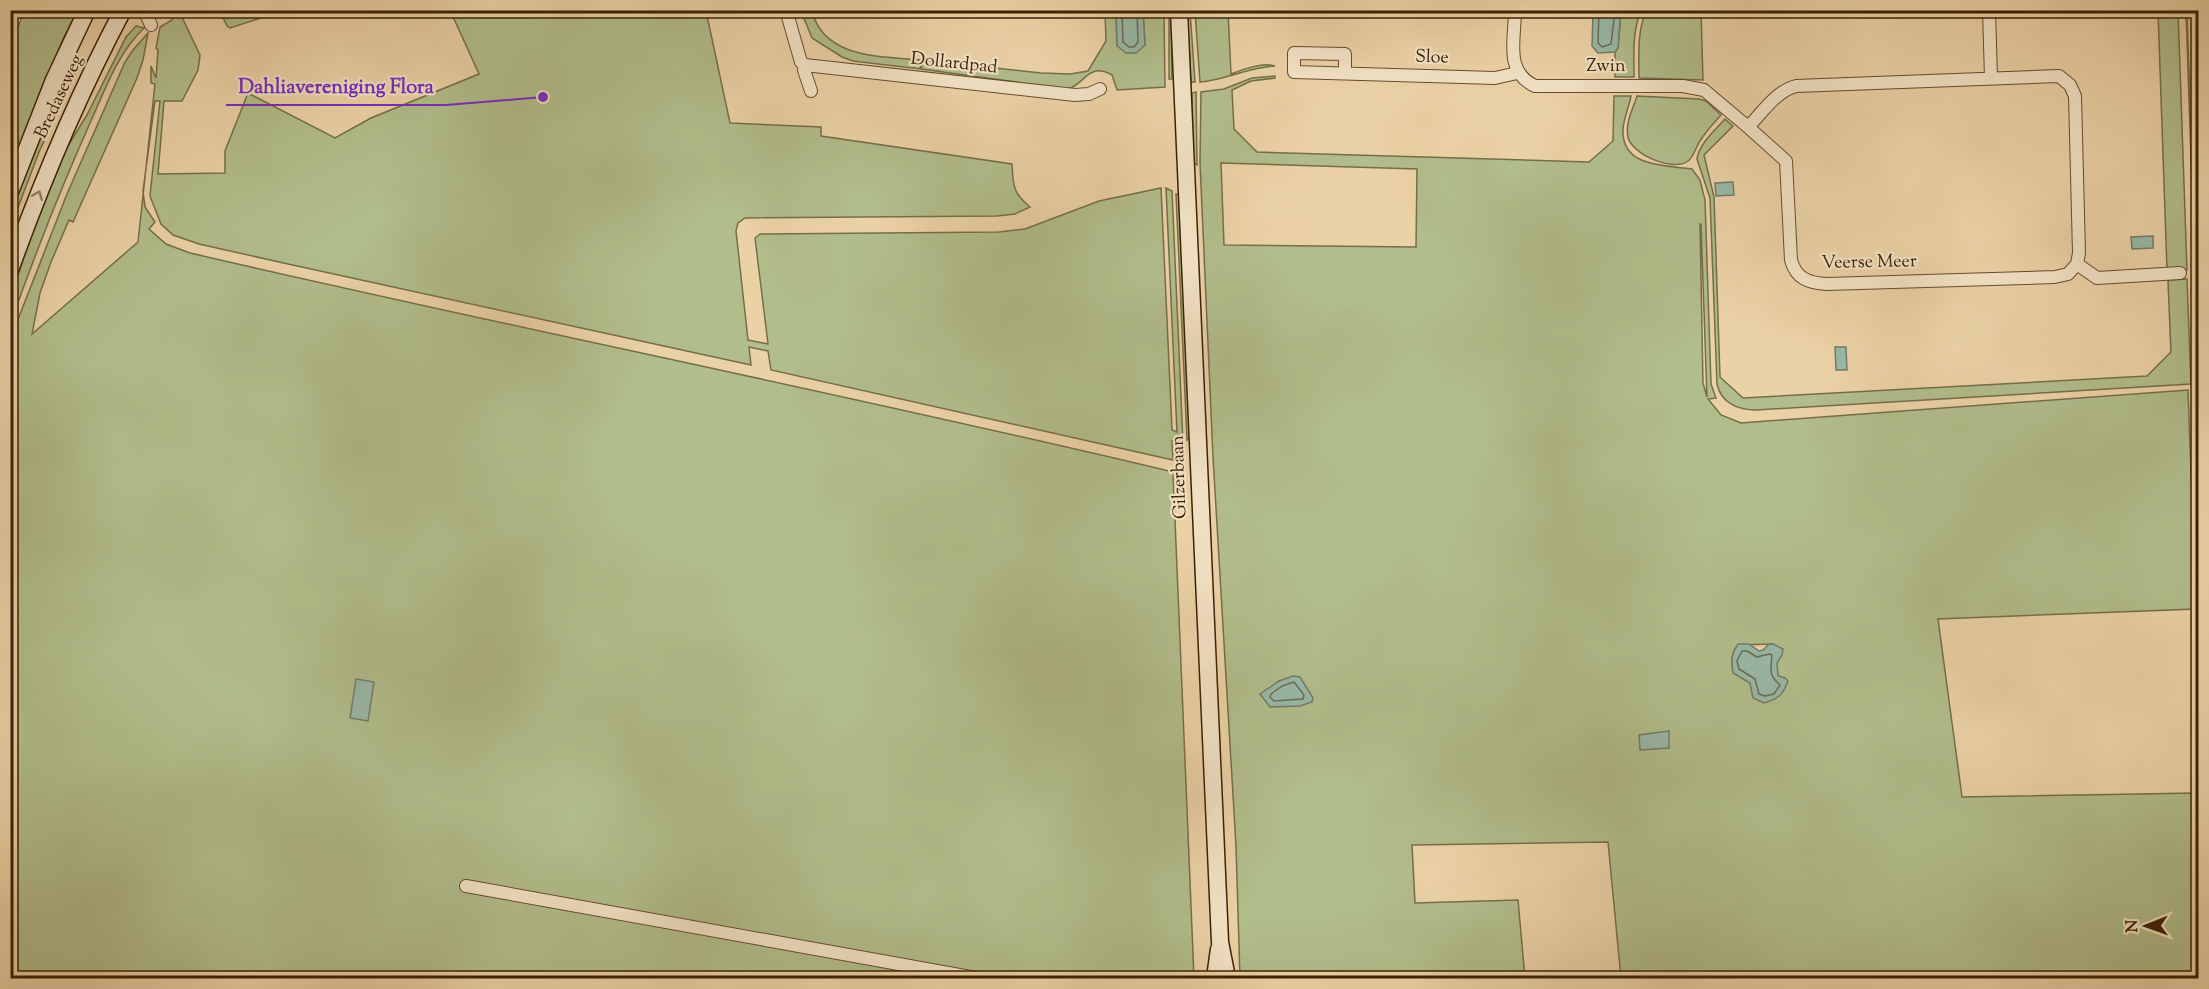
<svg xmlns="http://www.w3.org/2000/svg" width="2209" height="989" font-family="'Sorts Mill Goudy',serif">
<rect width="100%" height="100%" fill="#ebd2a6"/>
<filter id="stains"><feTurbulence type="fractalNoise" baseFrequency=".00333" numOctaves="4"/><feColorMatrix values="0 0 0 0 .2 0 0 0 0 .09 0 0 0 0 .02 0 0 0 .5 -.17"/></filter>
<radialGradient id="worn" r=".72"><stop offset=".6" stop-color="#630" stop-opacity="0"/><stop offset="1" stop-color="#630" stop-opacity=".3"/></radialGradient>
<path fill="#b1bd8b" stroke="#766e48" stroke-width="1.5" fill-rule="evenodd" d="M450,10L706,11L730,123L821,127V136L1012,164C1013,186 1013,193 1030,207L1015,214L997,216L745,218L738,223L736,231L748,340L768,344L755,238L760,234L999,232L1025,229L1099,201L1161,188L1172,430L1177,432L1166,188L1172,191L1183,443L1172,441L1173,460L771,370L768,351L749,347L751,365L288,264L199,244L173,235L161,224L150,196L160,101H155L143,191L145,207L155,222L149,229L166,244L190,253C517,329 847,394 1173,472L1194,978H11L10,340L67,194L125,62L133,50L148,33L143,60L137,78L73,222L69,220L51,262L40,293L32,334L138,242L155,84L151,83V66L156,78L158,50L156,48L160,27L172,20L175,11H179L200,55L198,70L182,101H164L158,174L225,173V151L248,93L335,138L371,118L479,74Z
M22,11H77L62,41L11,169V56Z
M220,11H282L230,28L227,26Z
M801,11H812C824,59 881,56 921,60L920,69L853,61L842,57L812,38Z
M1105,11H1116L1117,46L1145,45L1143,11H1164L1165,87L1117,90L1112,75C1087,61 1085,86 1067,89L921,69L923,60L1041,73L1070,74L1088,71L1106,41Z
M1169,11H1171L1172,79H1169Z
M1187,11H1190L1195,82H1191Z
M1195,11H1228L1231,74C1244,69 1263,62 1275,66C1248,67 1226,80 1200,82Z
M1621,11H1641C1632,32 1634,55 1634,77H1615V52L1618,48Z
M1646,11H1701L1703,80L1639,78C1639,55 1637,32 1646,11Z
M2158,11H2178L2187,270L2167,269Z
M2186,11H2187L2194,217H2193Z
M2193,11H2198V207L2193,39L2194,38Z
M136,26L144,28C117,54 105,90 90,123C61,188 35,254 11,322V296L33,230L63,154L87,115L126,37Z
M72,58L81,61L39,152L11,226L10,214L24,177Z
M1275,76V78L1251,81L1232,90L1234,129L1257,152L1589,162L1613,141L1614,96H1631C1629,107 1624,117 1623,129C1621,168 1666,165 1692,169L1700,180L1705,200L1711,384L1716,398L1708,399L1721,415L1741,423L2188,390L2196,609L1938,619L1962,797L2198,793V978H1621L1608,842L1412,845L1415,903L1518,900L1525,978H1240L1236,846L1213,457L1200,163L1201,92L1224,89L1252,78ZM1221,163L1417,169L1416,247L1224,245ZM1700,224H1701L1707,397L1703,383ZM1773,644L1778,659L1776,670L1778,676L1782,678L1754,698L1750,683L1733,672C1731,661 1731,654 1738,645Z
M1196,92L1197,165L1193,162L1192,93Z
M1637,96L1699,99L1706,101L1721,115C1714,123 1706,131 1700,141C1696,146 1694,157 1688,161C1674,172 1632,155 1628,137C1625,123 1633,109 1637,96Z
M1725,119L1733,126L1704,155L1714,197L1720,377L1743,398L2147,376L2171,352L2168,282L2169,280L2187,279L2191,384L1756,410C1738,410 1721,403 1717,384L1710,198L1697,159C1699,144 1715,130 1725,119Z
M1176,194L1179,195L1190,437L1187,440Z"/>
<path fill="#98b8a7" stroke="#737b66" stroke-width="1.5" d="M1116,11H1143L1145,45L1136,53H1126L1117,46Z
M1593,11H1621L1618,48L1615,52L1598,53L1592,46Z
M1733,182L1734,195L1716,196L1715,183Z
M2153,236V248L2132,249L2131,237Z
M1835,347H1846L1847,370H1836Z
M1738,644H1749L1759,651L1763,650L1769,644H1773L1783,649L1782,655L1777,663L1778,676L1785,678L1788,681C1783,695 1778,699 1764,703L1753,698L1750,683L1733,673C1731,661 1731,654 1738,644Z
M1293,676L1300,677L1313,698L1312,702L1300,706L1270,707L1260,694L1279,681Z
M356,679L374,682L368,721L350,718Z
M1669,731V748L1640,750L1639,735Z"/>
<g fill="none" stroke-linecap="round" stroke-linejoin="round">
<path stroke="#6a6c56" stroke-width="1.5" d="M1122,10L1123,42L1129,47H1134L1138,42L1137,10
M1599,10L1598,43L1602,47L1611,44L1615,10
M1742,651H1747L1757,657L1769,654L1772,655C1771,671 1768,674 1780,685L1774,694L1765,696L1759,694L1755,679L1739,669L1737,661Z
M1294,682L1304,695L1303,699L1274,701L1270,697L1271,694L1282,686Z"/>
<g stroke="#674c2d" stroke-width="14">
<path id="street" d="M144,10L151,25
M786,10L801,62L805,65L804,70L811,91
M1515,10C1515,39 1504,72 1535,86H1683L1704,90L1748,127
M1989,10L1991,78
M10,32L17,10
M805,65L1075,95L1089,94L1100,89
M1345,73V54L1294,53V72L1495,78L1517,73
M2077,264L2079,253L2075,96L2070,85L2059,76L1796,86C1776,91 1762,113 1748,127L1786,161L1791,260C1796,279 1809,283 1827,284L2055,277L2068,274L2077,264L2097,278L2180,273
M466,886L976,978"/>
</g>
<g stroke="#3b2005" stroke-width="19">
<path id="secondary" d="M1179,10L1220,942L1227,978
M10,192L54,80L87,10
M10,270C42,181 79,93 123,10
M1215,978L1219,949"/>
</g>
<use href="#street" stroke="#f2e2c5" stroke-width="12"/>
<use href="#secondary" stroke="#f2e2c5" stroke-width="16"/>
</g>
<defs><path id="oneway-chevron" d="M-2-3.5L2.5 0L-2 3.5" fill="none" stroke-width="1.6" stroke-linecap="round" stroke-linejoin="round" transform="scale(1.5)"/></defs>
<use stroke="#968165" href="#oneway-chevron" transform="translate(38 195) rotate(-68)"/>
<g text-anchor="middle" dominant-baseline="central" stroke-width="4.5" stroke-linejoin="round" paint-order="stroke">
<g font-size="18" fill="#3b2005" stroke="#f2e2c5">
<text transform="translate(1432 58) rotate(2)">Sloe</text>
<text transform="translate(954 64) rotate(6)">Dollardpad</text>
<text x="1606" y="67">Zwin</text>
<text transform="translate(60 97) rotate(-65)">Bredaseweg</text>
<text transform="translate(1869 263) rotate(-1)">Veerse Meer</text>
<text transform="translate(1180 477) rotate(-92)">Gilzerbaan</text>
</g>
</g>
<path fill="none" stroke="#7b2cbf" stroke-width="2" d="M543 97L446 105H226"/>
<circle fill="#7b2cbf" stroke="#f2e2c5" stroke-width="2" cx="543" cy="97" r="6"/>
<g font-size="20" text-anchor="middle" font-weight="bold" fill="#7b2cbf" stroke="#f2e2c5" stroke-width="4.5" stroke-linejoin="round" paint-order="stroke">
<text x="336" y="93">Dahliavereniging Flora</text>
</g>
<rect width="2209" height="989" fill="none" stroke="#ebd2a6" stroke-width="36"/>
<rect x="12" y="12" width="2185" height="965" fill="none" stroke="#3b2005" stroke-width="3"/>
<rect x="18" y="18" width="2173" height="953" fill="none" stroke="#3b2005" stroke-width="1.5"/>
<g transform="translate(2146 926) rotate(269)" stroke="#f2e2c5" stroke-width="4.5" paint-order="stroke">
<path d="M0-4.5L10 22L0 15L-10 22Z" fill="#3b2005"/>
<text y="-9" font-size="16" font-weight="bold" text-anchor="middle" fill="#3b2005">N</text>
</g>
<rect width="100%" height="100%" filter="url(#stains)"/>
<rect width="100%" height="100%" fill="url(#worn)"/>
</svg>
